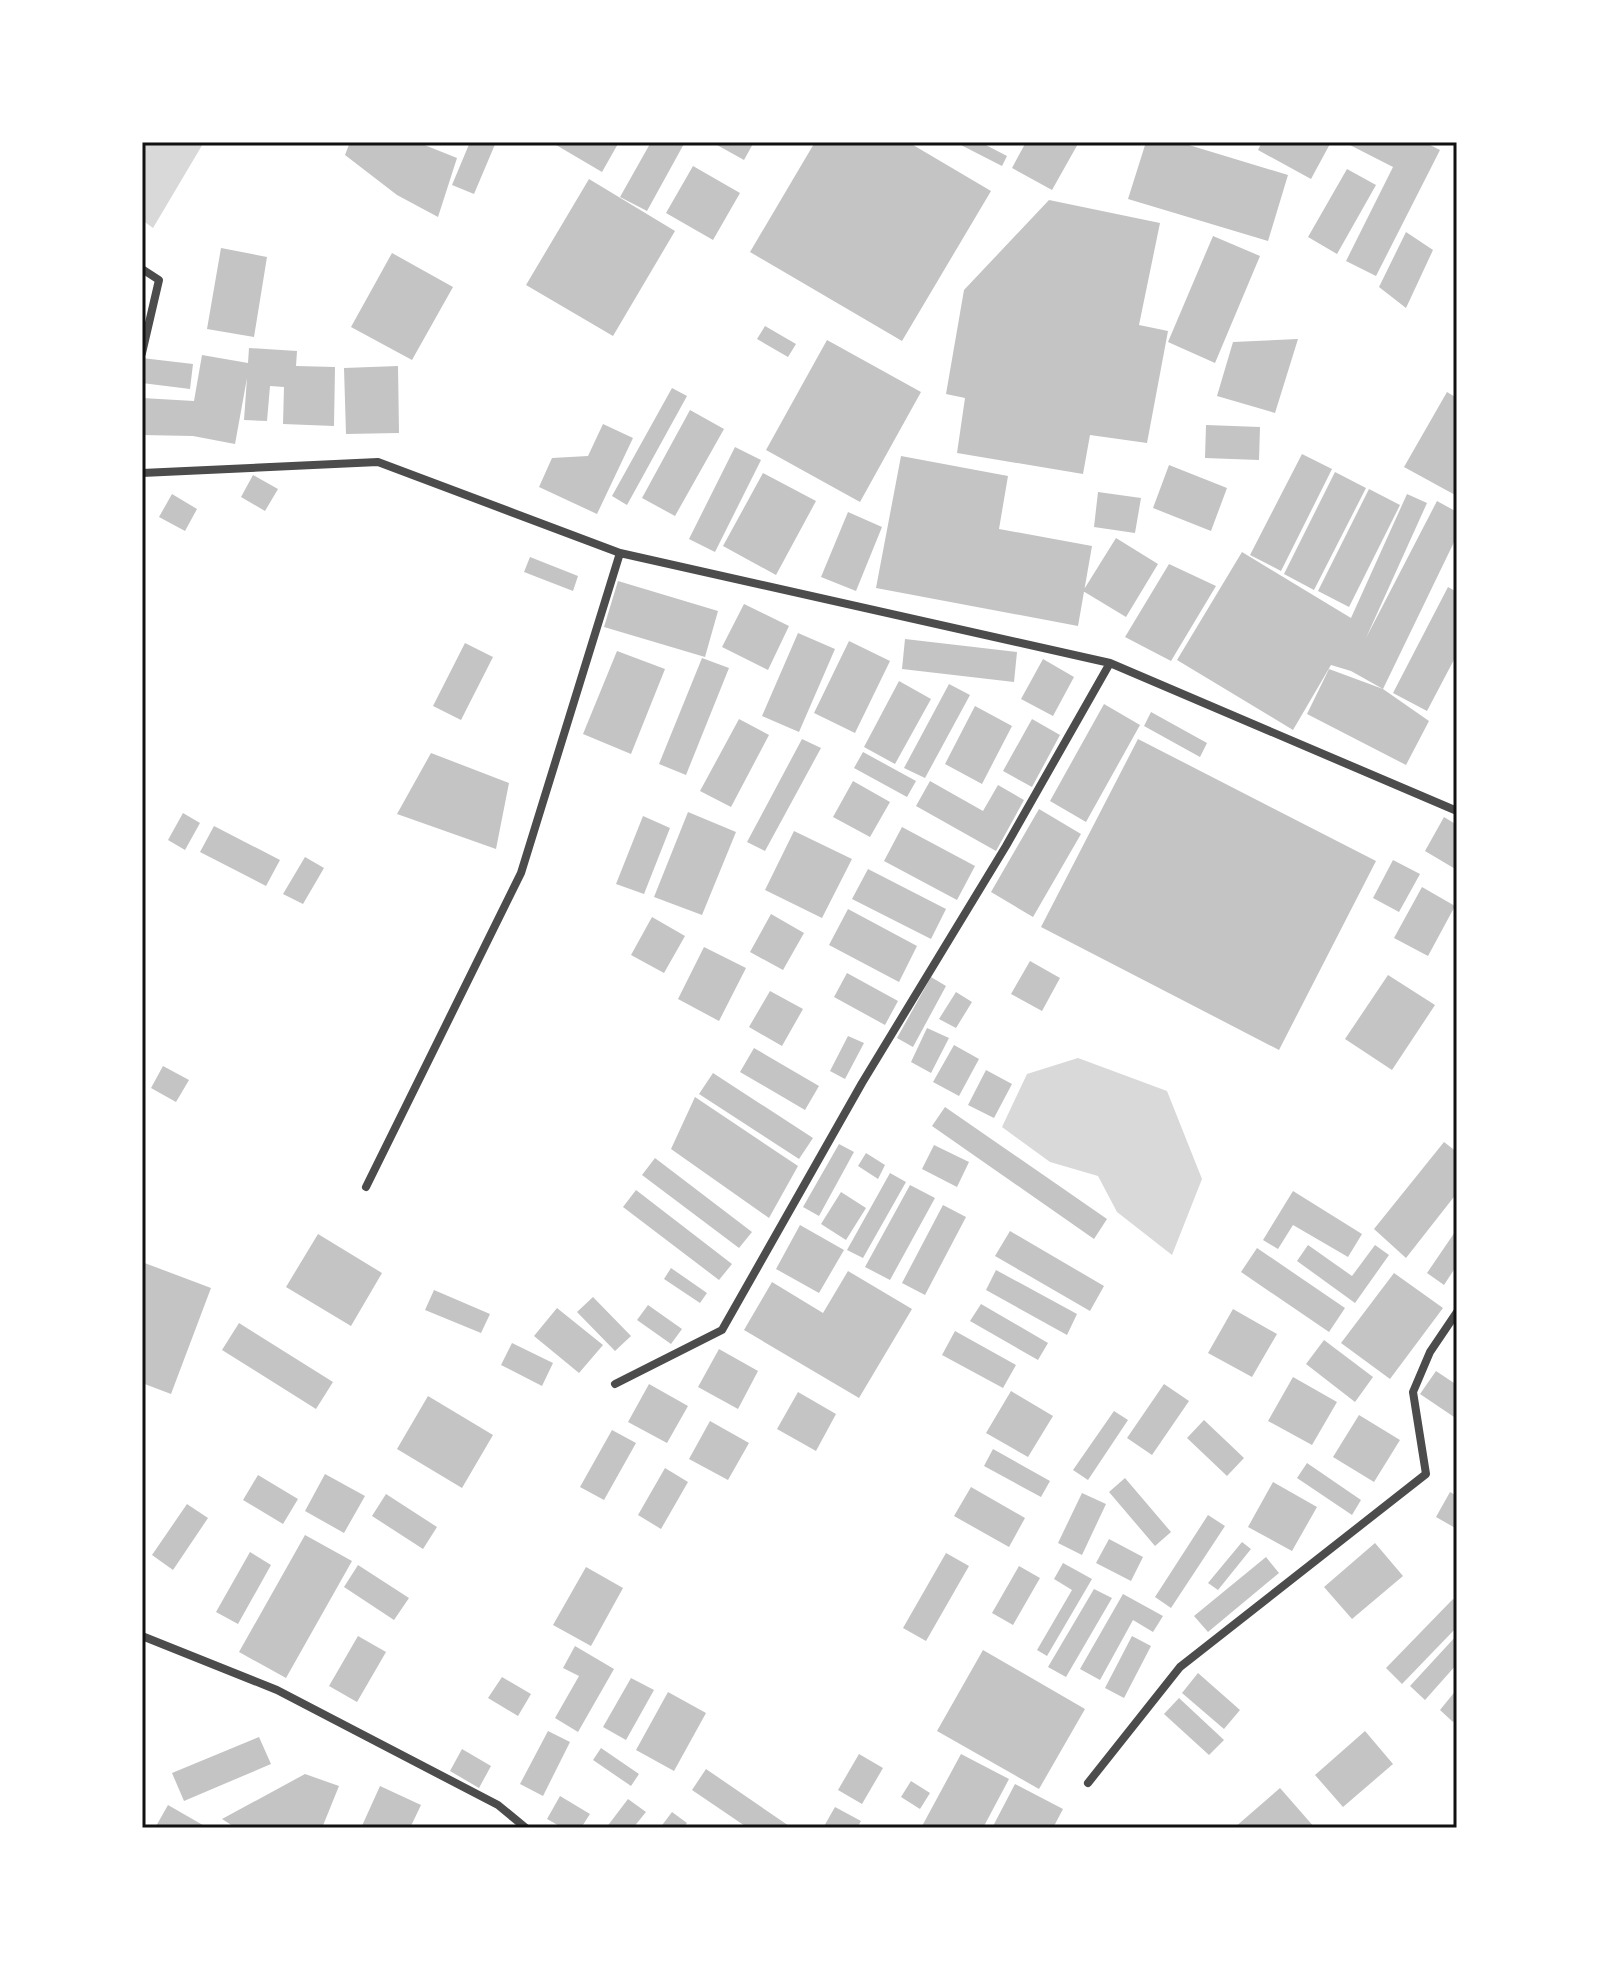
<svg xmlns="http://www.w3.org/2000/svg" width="1599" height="1970" font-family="Cabin,sans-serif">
<rect width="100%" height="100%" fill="#fff"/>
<path fill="#d9d9d9" d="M142,142H204L153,228L142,220Z
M1078,1058L1167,1091L1202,1179L1172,1255L1117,1212L1098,1176L1050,1162L1002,1127L1027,1074Z"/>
<path fill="#c4c4c4" d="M350,142H417L457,158L438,217L397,195L345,155Z
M470,142H496L474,194L452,185Z
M551,142H619L602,172Z
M651,142H685L647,211L620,197Z
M719,142H754L744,160L717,145Z
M815,142H908L991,191L902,341L750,252Z
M955,142H980L1007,156L1002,166Z
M1026,142H1079L1052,190L1012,168Z
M1146,142H1179L1288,175L1268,241L1128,199Z
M1262,142H1331L1311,179L1258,150Z
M1344,142H1424L1440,150L1376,276L1346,261L1393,167Z
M693,166L740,193L713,240L666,213Z
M1347,169L1376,185L1337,254L1308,237Z
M589,179L675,231L613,336L526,285Z
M1049,200L1160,223L1139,325L1168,331L1147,443L1090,435L1083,474L957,453L965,398L946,394L964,290Z
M1406,232L1433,250L1406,308L1379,287Z
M1213,236L1260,256L1215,363L1168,342Z
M221,248L267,257L254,337L207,329Z
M392,253L453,287L412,360L351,327Z
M765,326L796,344L788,357L757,339Z
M1298,339L1275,413L1217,396L1233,342Z
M827,340L921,392L860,502L766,450Z
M249,348L297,351L296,366L335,367L334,426L283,424L284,387L270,386L267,421L244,420L247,378L235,444L193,436L142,435V398L194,401L202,355L248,363Z
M142,358L193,364L190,389L142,383Z
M398,366L399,433L346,434L344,368Z
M672,388L687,396L627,505L612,496Z
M1447,392L1457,398V496L1404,467Z
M690,410L724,429L675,516L642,498Z
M603,424L633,438L597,514L539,487L552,458L588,456Z
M1206,425L1260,427L1259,460L1205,458Z
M735,447L761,460L715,552L689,539Z
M1302,454L1332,469L1281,571L1250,555Z
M901,456L1008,476L999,529L1092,546L1078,626L876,588Z
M1169,465L1227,488L1211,531L1153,508Z
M1335,472L1366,488L1314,590L1284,574Z
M763,473L816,501L776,575L723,546Z
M253,475L278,489L265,511L241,497Z
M1369,489L1400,505L1349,607L1318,591Z
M1098,492L1141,498L1135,533L1094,527Z
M172,494L197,509L185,531L159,517Z
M1407,494L1427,503L1366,638L1437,501L1457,512V536L1383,689L1351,671L1331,665L1293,730L1177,660L1242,552L1351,618Z
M848,512L882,527L856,591L821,577Z
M1116,538L1158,564L1126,617L1083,591Z
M530,557L578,576L573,591L524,572Z
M1169,564L1216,586L1171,661L1125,637Z
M618,581L718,611L705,657L604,627Z
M1448,587L1457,592V654L1427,711L1393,693Z
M744,604L789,626L768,670L722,647Z
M798,633L835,649L799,732L762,716Z
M905,639L1017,652L1014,682L902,669Z
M849,641L890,661L855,733L814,713Z
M465,643L493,657L461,720L433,706Z
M617,651L665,669L631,754L583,734Z
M702,658L729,668L686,775L659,764Z
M1043,659L1074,677L1053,716L1021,699Z
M1329,669L1383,689L1429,721L1406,765L1307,714Z
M899,681L931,699L895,764L864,747Z
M949,684L970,695L925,778L904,768Z
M1104,704L1140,725L1086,822L1050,801Z
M975,706L1012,726L982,784L945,764Z
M1151,712L1207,743L1200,757L1144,726Z
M739,719L769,735L731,807L700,791Z
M1032,719L1060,735L1032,787L1003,771Z
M802,739L821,748L765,851L747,842Z
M1138,739L1376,861L1279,1050L1041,927Z
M863,752L916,781L907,797L854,768Z
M431,753L509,783L496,849L397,814Z
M853,781L890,802L870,837L833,817Z
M930,781L983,811L998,785L1024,800L996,851L916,806Z
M1039,809L1081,834L1033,917L991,892Z
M688,812L736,832L702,915L654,897Z
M183,813L200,823L185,850L168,840Z
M643,816L670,828L644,894L616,884Z
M1444,817L1457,825V870L1425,851Z
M214,826L280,860L266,886L200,852Z
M902,827L975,866L957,900L884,861Z
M794,831L852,859L822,918L765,890Z
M305,857L324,868L303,904L283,894Z
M1393,860L1420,874L1399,912L1373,898Z
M868,869L946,909L931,939L852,899Z
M1422,887L1455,906L1428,956L1394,938Z
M848,909L917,946L899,982L829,945Z
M771,914L804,933L783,970L750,952Z
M652,917L685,936L664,973L631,955Z
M704,947L746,968L719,1021L678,999Z
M1030,961L1060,978L1042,1011L1011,994Z
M847,973L898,1001L885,1025L834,997Z
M1388,975L1435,1005L1392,1070L1345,1039Z
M931,977L946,986L913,1047L897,1038Z
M770,991L803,1009L782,1046L749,1027Z
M956,992L972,1002L956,1028L939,1019Z
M927,1028L949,1038L931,1073L911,1062Z
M848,1036L864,1043L845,1079L830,1071Z
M954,1045L979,1059L959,1096L933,1082Z
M754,1048L819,1086L805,1110L740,1072Z
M163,1066L189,1080L176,1102L151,1088Z
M986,1070L1012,1084L994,1118L968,1105Z
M713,1073L813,1138L799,1159L699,1094Z
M695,1097L798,1166L769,1218L671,1149Z
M945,1107L1107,1219L1094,1239L932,1126Z
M1444,1142L1457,1152V1193L1406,1258L1374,1229Z
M839,1144L854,1152L819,1216L803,1207Z
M934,1145L969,1162L957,1187L922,1169Z
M866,1153L885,1165L878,1179L858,1166Z
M655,1158L752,1232L739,1248L642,1175Z
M890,1173L906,1182L863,1258L847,1250Z
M910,1185L935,1198L890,1280L865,1267Z
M636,1190L732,1264L719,1280L623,1207Z
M1293,1191L1362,1234L1348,1257L1293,1225L1278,1249L1263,1240Z
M841,1192L866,1208L846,1240L821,1224Z
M943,1205L966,1217L925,1295L902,1283Z
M800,1225L844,1250L819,1293L776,1269Z
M1457,1229V1265L1444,1285L1427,1273Z
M1010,1231L1104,1286L1090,1311L995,1256Z
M318,1234L382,1273L351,1326L286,1287Z
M1308,1245L1352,1276L1375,1245L1389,1255L1355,1303L1297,1261Z
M1257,1248L1345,1308L1329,1332L1241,1272Z
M142,1262L211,1288L171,1394L142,1383Z
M671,1268L707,1293L700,1303L664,1279Z
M996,1270L1077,1314L1067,1335L986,1290Z
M848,1271L912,1309L859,1398L744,1330L772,1282L823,1313Z
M1394,1273L1443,1308L1390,1379L1341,1343Z
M434,1290L490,1314L481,1333L425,1310Z
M593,1297L631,1336L615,1351L577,1312Z
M981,1304L1048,1343L1038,1360L970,1321Z
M648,1305L682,1329L671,1344L637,1320Z
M557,1308L603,1345L579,1373L534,1336Z
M1233,1309L1277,1334L1252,1377L1208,1353Z
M239,1323L333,1382L316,1409L222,1350Z
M955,1331L1016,1365L1003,1388L942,1355Z
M1324,1340L1373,1377L1355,1402L1306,1364Z
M512,1343L553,1363L542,1386L501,1365Z
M719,1349L758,1371L738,1409L698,1387Z
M1436,1371L1457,1385V1419L1420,1394Z
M1293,1377L1337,1402L1312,1445L1268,1421Z
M649,1384L688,1406L667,1443L628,1422Z
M1164,1384L1189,1401L1152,1455L1127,1438Z
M1011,1391L1053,1416L1028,1457L986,1433Z
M798,1392L836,1414L816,1451L777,1429Z
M428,1396L493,1435L462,1488L397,1449Z
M1114,1411L1128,1420L1088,1480L1073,1470Z
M1359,1415L1400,1440L1374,1482L1333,1457Z
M1204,1420L1244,1458L1227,1476L1187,1438Z
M710,1421L749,1443L728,1480L689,1459Z
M612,1430L636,1443L604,1500L580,1487Z
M993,1449L1050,1481L1041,1497L984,1466Z
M1307,1463L1361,1500L1352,1515L1297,1478Z
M665,1468L688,1482L661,1529L638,1515Z
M325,1474L365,1496L344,1533L305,1511Z
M258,1475L298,1499L283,1524L243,1500Z
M1125,1478L1171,1532L1155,1546L1109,1492Z
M1273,1482L1317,1507L1292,1551L1248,1527Z
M971,1487L1025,1518L1009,1547L954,1516Z
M1450,1492L1457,1496V1529L1436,1517Z
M1082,1493L1106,1504L1082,1555L1058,1543Z
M386,1494L437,1527L423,1549L372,1516Z
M187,1504L208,1518L173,1570L152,1555Z
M1208,1515L1225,1526L1171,1608L1155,1597Z
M305,1535L352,1561L286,1678L239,1652Z
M1109,1539L1143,1557L1131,1581L1096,1563Z
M1242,1542L1251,1549L1218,1590L1208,1583Z
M1375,1543L1403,1576L1352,1619L1324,1587Z
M250,1552L271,1565L238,1624L216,1612Z
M946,1553L969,1566L926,1641L903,1628Z
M1266,1557L1279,1573L1208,1632L1194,1616Z
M1063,1563L1092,1579L1047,1656L1037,1650L1072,1590L1054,1579Z
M358,1565L409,1598L394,1620L344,1587Z
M1019,1566L1040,1578L1013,1625L992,1613Z
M586,1567L623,1588L591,1646L553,1625Z
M1094,1589L1112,1598L1066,1677L1048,1667Z
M1123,1594L1163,1616L1153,1632L1133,1620L1100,1680L1080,1669Z
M1453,1599L1457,1603V1627L1402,1684L1386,1668Z
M1457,1635V1664L1425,1700L1410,1686Z
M358,1636L386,1652L357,1702L329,1686Z
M1132,1636L1151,1646L1124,1698L1105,1688Z
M575,1646L614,1669L578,1732L555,1718L579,1676L563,1668Z
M983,1650L1085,1709L1039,1789L937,1731Z
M1198,1673L1240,1710L1224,1729L1182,1693Z
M502,1677L531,1694L518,1716L488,1698Z
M631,1678L654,1690L626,1740L603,1727Z
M1457,1689V1717L1453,1722L1440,1710Z
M668,1692L706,1713L674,1771L636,1750Z
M1179,1698L1224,1740L1209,1755L1164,1714Z
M548,1731L570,1742L543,1796L520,1784Z
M1365,1731L1393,1764L1343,1807L1315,1775Z
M259,1737L271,1764L184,1801L172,1773Z
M601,1748L639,1774L631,1786L593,1760Z
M462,1749L491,1766L479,1788L450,1771Z
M859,1754L883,1768L862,1804L838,1790Z
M961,1754L1009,1779L983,1828H921Z
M706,1769L792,1828H748L692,1790Z
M305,1774L339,1786L322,1828H236L222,1819Z
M911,1781L930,1793L920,1809L901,1797Z
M1015,1784L1063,1809L1053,1828H992Z
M380,1786L421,1805L410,1828H361Z
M1280,1788L1315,1828H1234Z
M560,1796L590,1814L581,1828H563L547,1819Z
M628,1799L646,1812L633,1828H606Z
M168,1805L208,1828H155Z
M835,1807L861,1821L857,1828H823Z
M672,1812L687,1823L683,1828H660Z"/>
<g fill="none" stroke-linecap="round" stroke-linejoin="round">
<path stroke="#4c4c4c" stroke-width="8" d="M142,269L159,280L142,353
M142,473L378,462L620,553L1110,663L1457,811
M366,1187L521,873L620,553
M615,1384L722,1330L862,1083L1006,846L1110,663
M142,1636L277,1690L498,1805L526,1828
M1088,1783L1180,1667L1426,1474L1413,1392L1430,1352L1457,1312"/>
</g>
<rect width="1599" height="1970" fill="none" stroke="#ffffff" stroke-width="288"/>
<rect x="144" y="144" width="1311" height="1682" fill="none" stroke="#111" stroke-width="3"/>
</svg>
